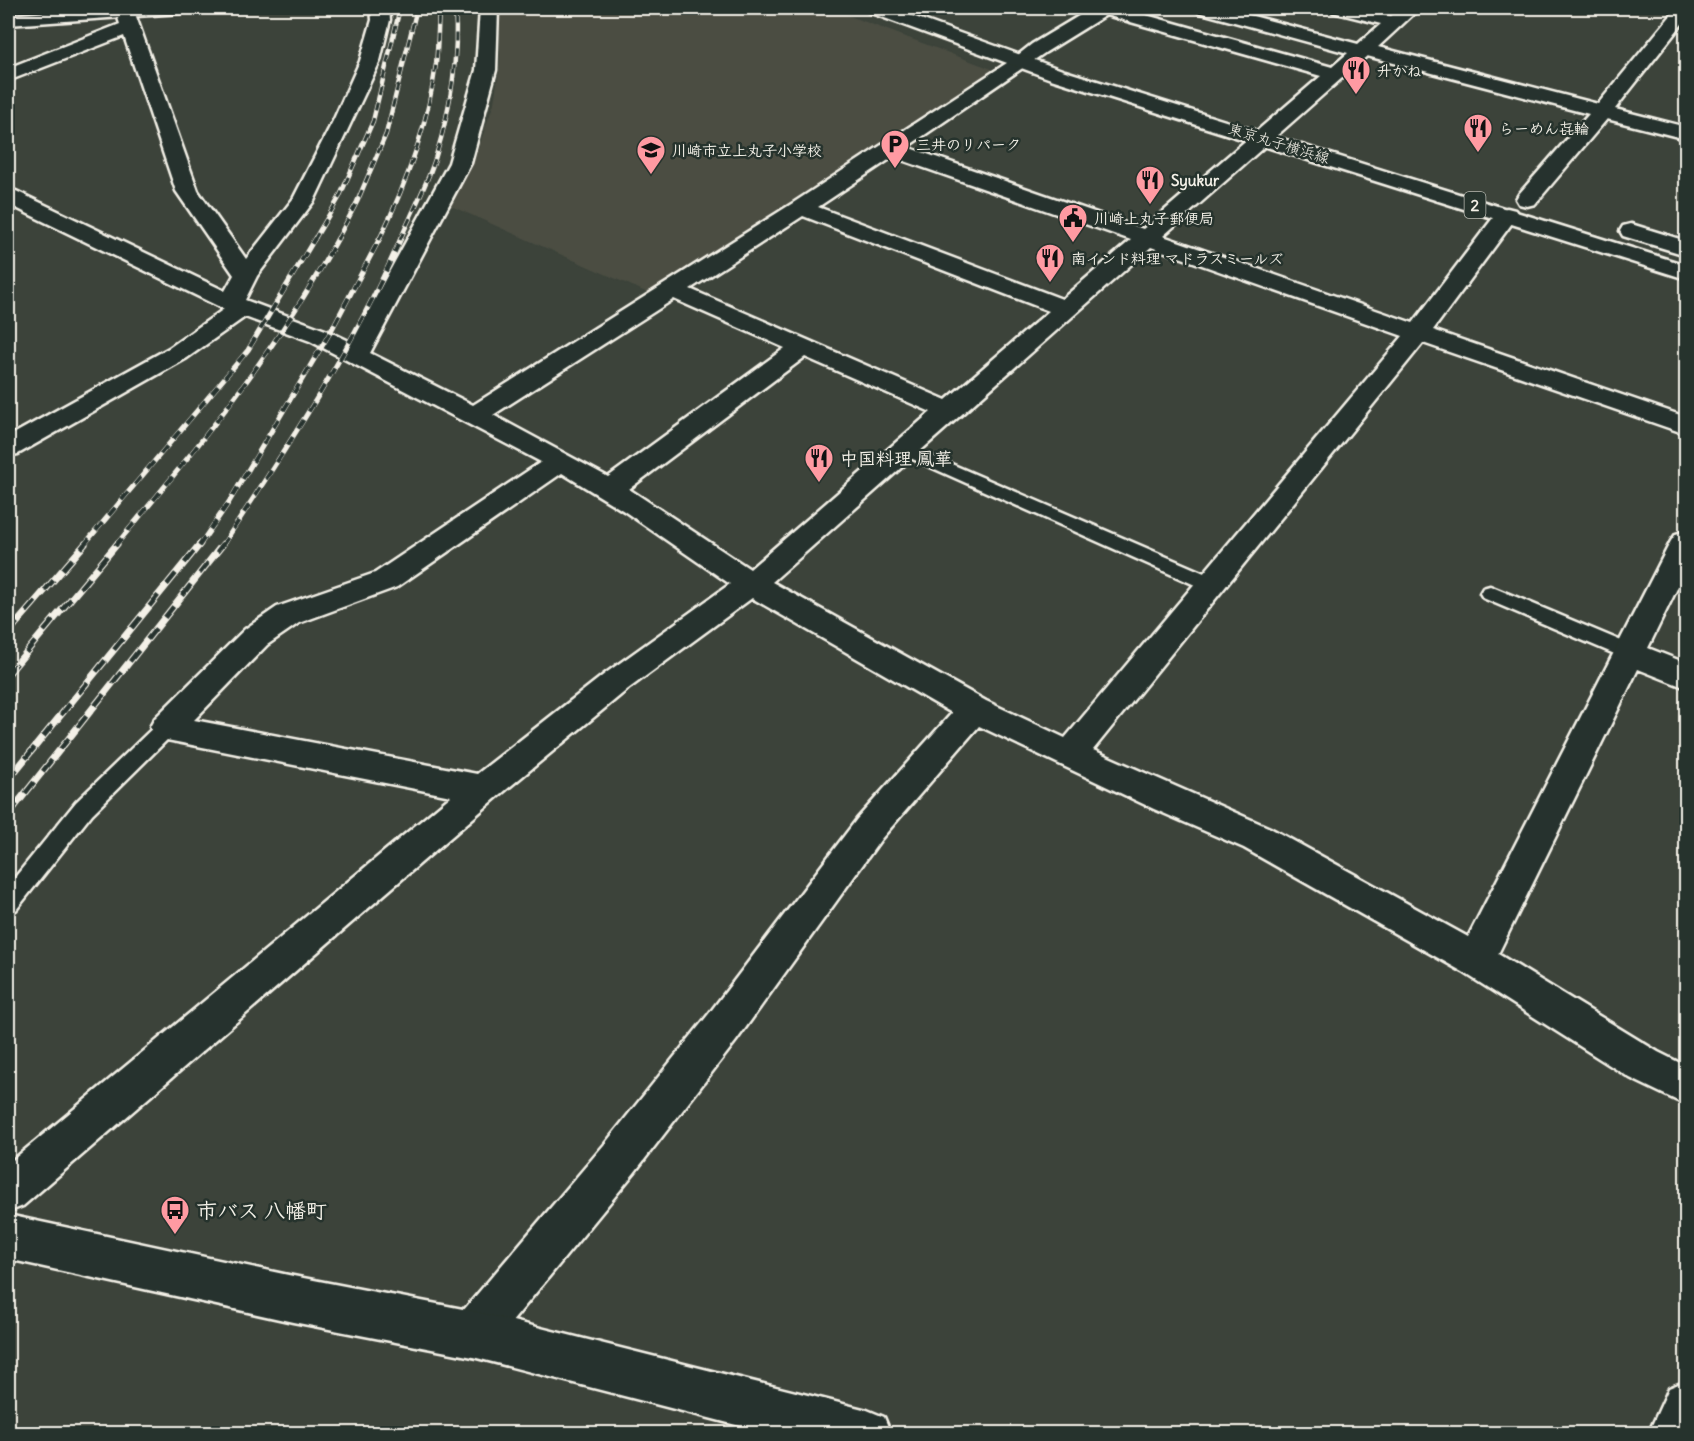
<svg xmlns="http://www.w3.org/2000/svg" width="1694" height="1441" font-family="Delius,'Klee One',sans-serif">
<rect width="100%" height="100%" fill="#3c433a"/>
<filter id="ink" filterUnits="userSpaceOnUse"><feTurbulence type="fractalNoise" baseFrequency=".0167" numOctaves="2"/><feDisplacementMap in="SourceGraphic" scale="12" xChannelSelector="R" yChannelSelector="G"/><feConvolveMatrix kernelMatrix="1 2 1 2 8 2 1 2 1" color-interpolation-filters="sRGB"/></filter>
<g filter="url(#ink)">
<path fill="#4c4e43" d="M500,8H828L997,71L655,296L451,206L479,146L494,103L500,64Z"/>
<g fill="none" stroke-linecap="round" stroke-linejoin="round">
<g stroke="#f4f1e8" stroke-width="5">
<path id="service" d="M905,444L1218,579L1221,584L1218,589L1211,591L1204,589L899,453L896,449L899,445Z
M1490,586L1638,648L1641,653L1638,658L1631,660L1624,658L1483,598L1480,593L1483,588Z
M167,719L174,721L178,727L174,733L92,814L16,910L8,913V886L76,802L160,721Z"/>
</g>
<g stroke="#f4f1e8" stroke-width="5">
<path id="minor" d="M115,8H133L198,191L246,259L293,199L334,119L360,61L372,20L371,8H389L390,20L380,61L314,201L257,276L245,300L328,331L351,342L449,163L476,70L480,8H498L496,70L471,163L370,353L473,405L793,203L1013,59L1032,44L1092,8H1121L1332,67L1348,53L1198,12L1195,8H1223L1358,44L1381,24L1333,12L1330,8H1358L1391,16L1401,8H1420L1378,47L1598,104L1677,8H1686V19L1615,109L1686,127V139L1607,119L1535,204L1527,206L1519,204L1516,199L1519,194L1589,114L1367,56L1163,236L1413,323L1499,210L1507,208L1515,210L1518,215L1433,330L1686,417V434L1423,343L1093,750L1270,828L1468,937L1671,541L1676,534L1686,531V570L1648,648L1686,663V688L1638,669L1498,954L1658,1052L1686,1066V1105L1630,1078L1463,972L1244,848L1154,809L979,726L881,839L736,1041L634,1173L489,1350L473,1357L457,1350L450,1334L457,1318L604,1145L708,1015L857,819L952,713L752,598L628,689L495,799L23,1206L8,1212V1164L451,796L167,740L155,736L150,727L155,718L245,629L277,607L375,573L541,462L310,341L245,317L187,358L18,454L8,456V437L169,348L224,309L8,204V190L16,191L225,291L234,275L176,191L124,36L8,81V68L120,24ZM1106,15L1321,76L1143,229L907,147L1046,52ZM893,157L1131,240L1062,299L818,207ZM803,216L1049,311L946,400L690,289ZM1151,247L1403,336L1065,738L986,701L772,582ZM674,299L785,348L608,477L493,415ZM805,357L931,412L750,569L629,489ZM562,473L624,511L730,584L606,673L477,774L194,720L267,645L299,623L397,587Z
M1686,1381V1434H1648L1669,1388Z"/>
</g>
<g stroke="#f4f1e8" stroke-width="5">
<path id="tertiary" d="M109,8H189L186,12L180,13L8,25V15Z
M8,1215L293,1276L473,1311L867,1410L884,1417L891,1434H771L473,1357L293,1322L8,1259Z"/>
</g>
<g stroke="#f4f1e8" stroke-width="5">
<path id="primary" d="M865,8H890L1065,71L1686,265V279L1051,79L868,12Z
M1631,224L1686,241V255L1623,236L1620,231L1623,226Z"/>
</g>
<use href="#service" fill="#26332d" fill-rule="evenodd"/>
<use href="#minor" fill="#26332d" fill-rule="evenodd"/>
<use href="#tertiary" fill="#26332d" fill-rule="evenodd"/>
<use href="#primary" fill="#26332d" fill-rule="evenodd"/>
<g stroke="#f4f1e8" stroke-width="4.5">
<path id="rail-far2" d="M314,240L339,198L373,121L400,8
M337,240L357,202L386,134L417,8
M379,240C406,185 428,124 436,64C438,45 438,26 439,8
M400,240C412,213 426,186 435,159C450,111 459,58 455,8"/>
</g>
<g stroke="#f4f1e8" stroke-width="5">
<path id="rail-far1" d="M83,546L248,350L315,238
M115,546C197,449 277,350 338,238
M199,546L229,502L331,331L380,238
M222,546C287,447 354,347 401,238"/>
</g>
<g stroke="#f4f1e8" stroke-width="7">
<path id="rail" d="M8,633L85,544
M8,674L117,544
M8,780L200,544
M8,815L223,544"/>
</g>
<use href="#rail-far2" stroke="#26332d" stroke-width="3" stroke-dasharray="8" stroke-linecap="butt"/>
<use href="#rail-far1" stroke="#26332d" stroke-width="4" stroke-dasharray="10" stroke-linecap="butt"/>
<use href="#rail" stroke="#26332d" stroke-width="4.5" stroke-dasharray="14" stroke-linecap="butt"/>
</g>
</g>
<defs>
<g id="restaurant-pin" transform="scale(1.5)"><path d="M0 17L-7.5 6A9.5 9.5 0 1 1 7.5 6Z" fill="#ff9aa2" stroke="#26332d"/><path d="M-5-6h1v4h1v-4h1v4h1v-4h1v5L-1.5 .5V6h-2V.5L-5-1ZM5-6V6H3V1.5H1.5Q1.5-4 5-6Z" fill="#111"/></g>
<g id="parking-pin" transform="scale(1.5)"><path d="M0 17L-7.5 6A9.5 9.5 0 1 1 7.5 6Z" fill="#ff9aa2" stroke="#26332d"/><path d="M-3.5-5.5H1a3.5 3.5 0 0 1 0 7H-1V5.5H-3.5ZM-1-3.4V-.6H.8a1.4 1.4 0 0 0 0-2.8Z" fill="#111"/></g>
<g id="school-pin" transform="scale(1.5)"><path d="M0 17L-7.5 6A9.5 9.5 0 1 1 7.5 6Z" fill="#ff9aa2" stroke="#26332d"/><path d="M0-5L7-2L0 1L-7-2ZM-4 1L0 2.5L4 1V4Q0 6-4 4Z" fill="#111"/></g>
<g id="civic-pin" transform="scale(1.5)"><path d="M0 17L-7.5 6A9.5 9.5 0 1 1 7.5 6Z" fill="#ff9aa2" stroke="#26332d"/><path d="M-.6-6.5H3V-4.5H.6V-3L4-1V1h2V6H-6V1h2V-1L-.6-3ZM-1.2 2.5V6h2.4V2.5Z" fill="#111"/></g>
<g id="bus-pin" transform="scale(1.5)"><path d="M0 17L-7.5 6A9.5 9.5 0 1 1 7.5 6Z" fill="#ff9aa2" stroke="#26332d"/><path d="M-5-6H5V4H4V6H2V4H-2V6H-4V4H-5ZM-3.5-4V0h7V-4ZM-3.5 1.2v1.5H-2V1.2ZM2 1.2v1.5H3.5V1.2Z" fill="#111"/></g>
</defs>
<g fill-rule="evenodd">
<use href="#restaurant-pin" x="1356" y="70"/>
<use href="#restaurant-pin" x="1478" y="128"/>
<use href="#parking-pin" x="895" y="144"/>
<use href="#school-pin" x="651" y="150"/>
<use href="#restaurant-pin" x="1150" y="180"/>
<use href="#civic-pin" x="1073" y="218"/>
<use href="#restaurant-pin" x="1050" y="258"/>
<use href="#restaurant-pin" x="819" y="458"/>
<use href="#bus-pin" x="175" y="1210"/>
</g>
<g text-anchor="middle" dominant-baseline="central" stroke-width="5" stroke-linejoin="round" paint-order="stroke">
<g font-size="15" font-weight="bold" fill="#f4f1e8" stroke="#26332d" text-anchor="start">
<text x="1377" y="70">升かね</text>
<text x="1499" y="128">らーめん㐂輪</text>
<text x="916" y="144">三井のリパーク</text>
<text x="672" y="150">川崎市立上丸子小学校</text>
<text x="1171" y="180">Syukur</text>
<text x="1094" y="218">川崎上丸子郵便局</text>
<text x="1071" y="258">南インド料理 マドラスミールズ</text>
</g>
<g font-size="15" fill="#f4f1e8" stroke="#26332d">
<text transform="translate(1279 143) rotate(17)">東京丸子横浜線</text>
</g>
<rect fill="#26332d" stroke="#b6b8b0" stroke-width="1.5" x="1464.5" y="192" width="21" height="26" rx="4.5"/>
<g font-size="16" font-weight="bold" fill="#f4f1e8">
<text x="1475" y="205">2</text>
</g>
<g font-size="18" font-weight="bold" fill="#f4f1e8" stroke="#26332d" text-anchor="start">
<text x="840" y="458">中国料理 鳳華</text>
</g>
<g font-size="21" font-weight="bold" fill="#f4f1e8" stroke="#26332d" text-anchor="start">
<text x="196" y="1210">市バス 八幡町</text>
</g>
</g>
<rect width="1694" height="1441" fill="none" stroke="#26332d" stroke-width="30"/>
<rect x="15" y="15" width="1664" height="1411" fill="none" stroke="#f4f1e8" stroke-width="2" filter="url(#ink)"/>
</svg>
